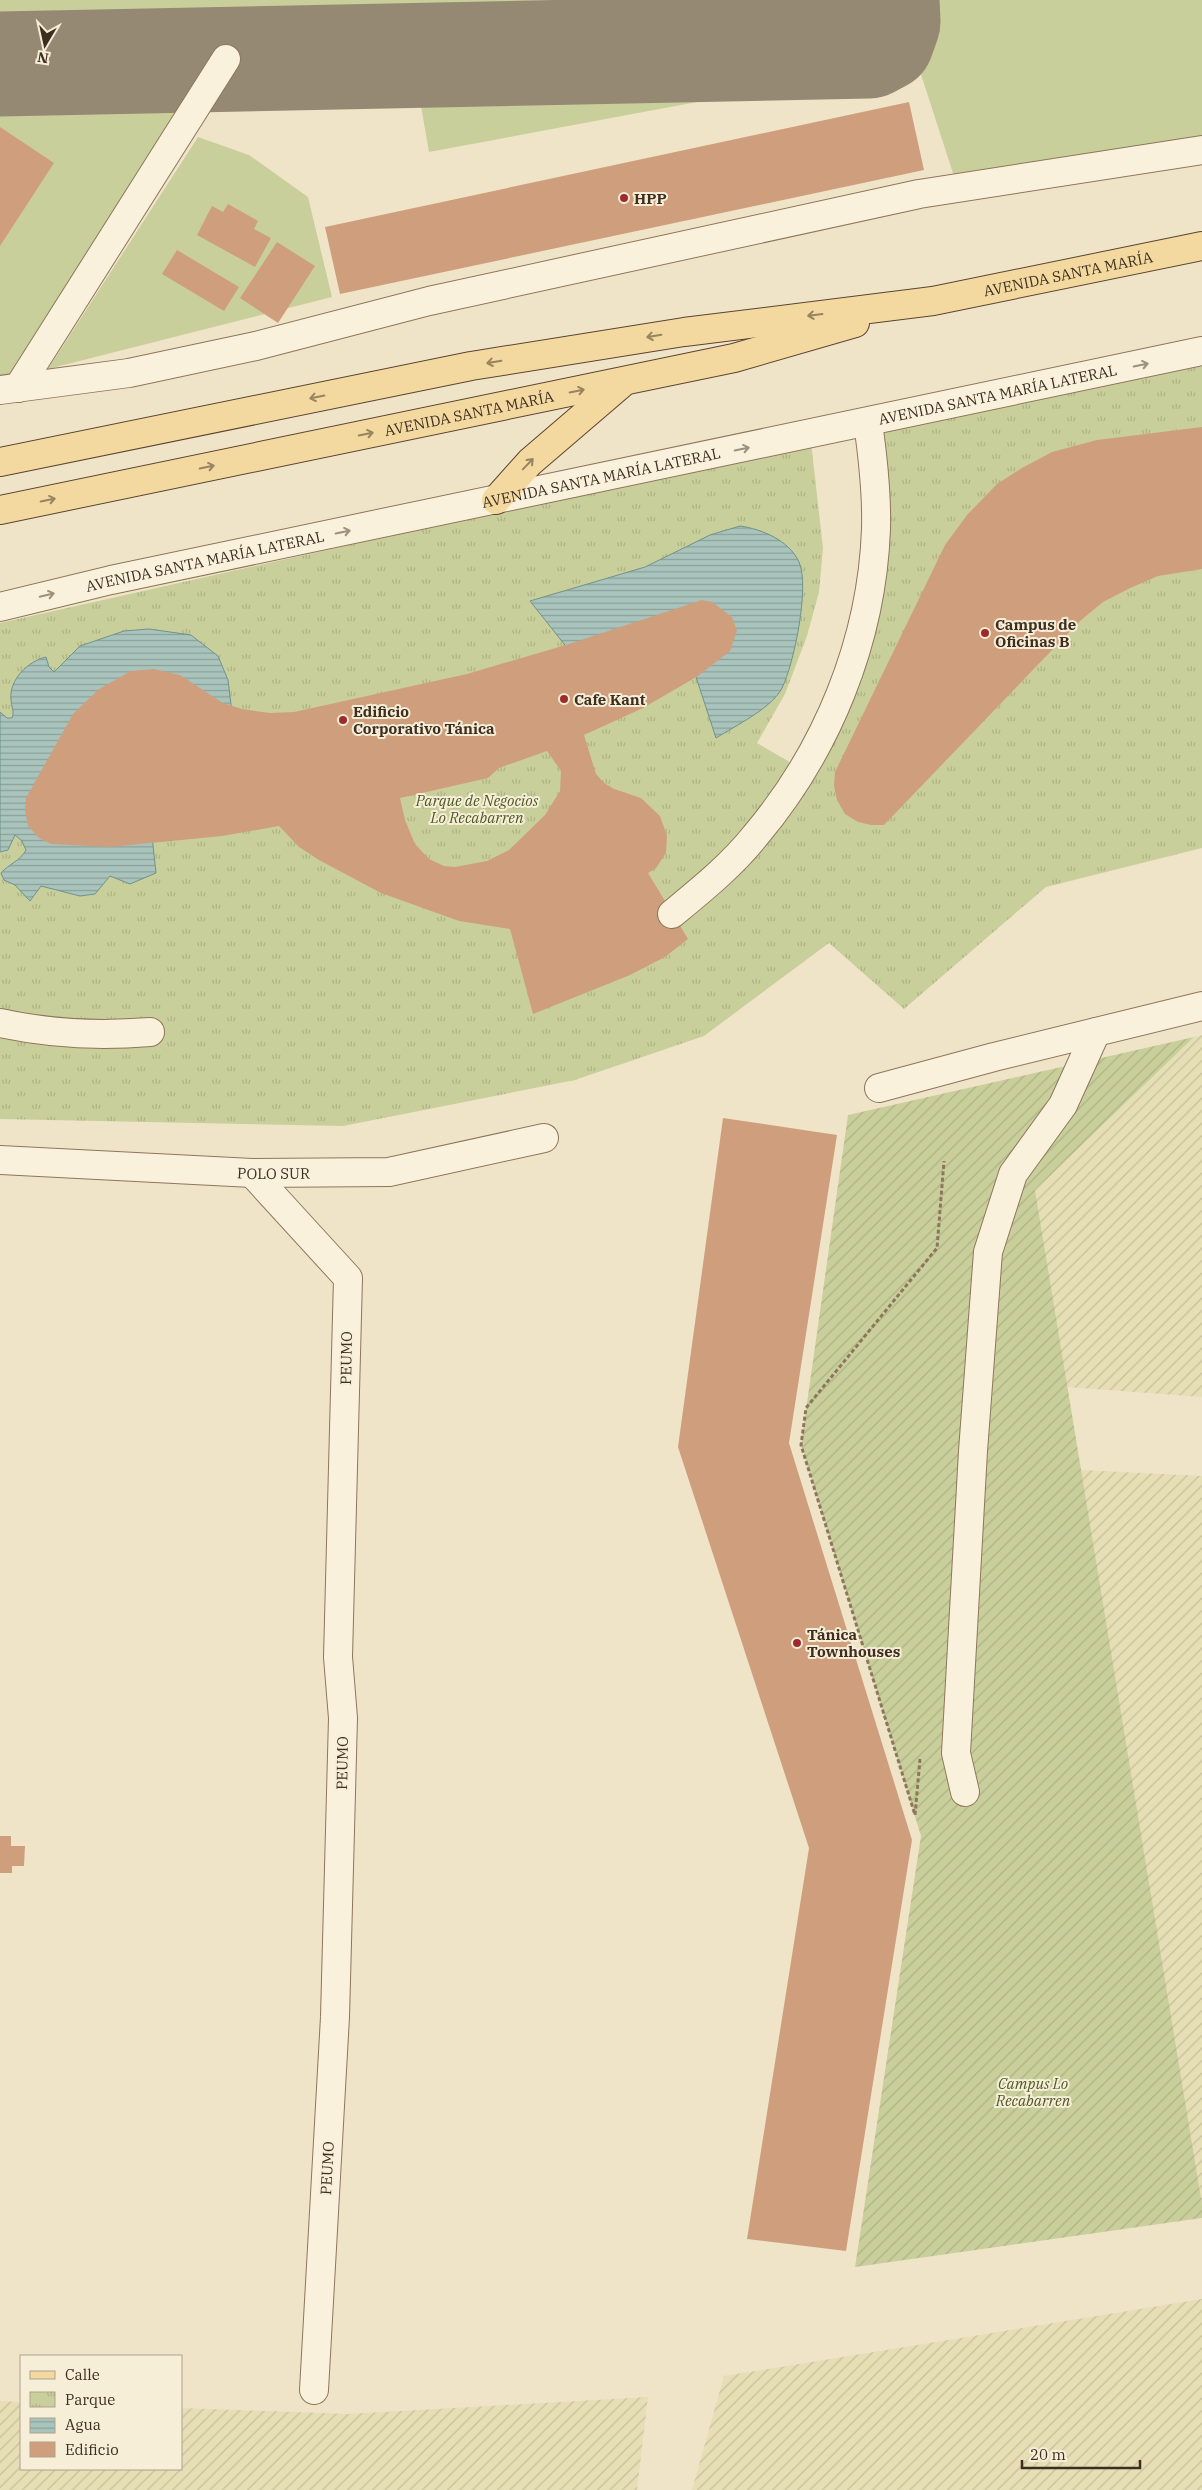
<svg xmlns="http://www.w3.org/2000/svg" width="1202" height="2490" font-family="'IBM Plex Serif',serif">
<defs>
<pattern id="farmland-furrows" width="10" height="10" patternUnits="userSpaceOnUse" patternTransform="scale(1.25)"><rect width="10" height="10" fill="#e6deb5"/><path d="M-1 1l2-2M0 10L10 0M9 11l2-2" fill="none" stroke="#c6bf9b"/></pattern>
<pattern id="park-tufts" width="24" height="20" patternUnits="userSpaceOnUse" patternTransform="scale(1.25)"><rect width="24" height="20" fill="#c9cf9b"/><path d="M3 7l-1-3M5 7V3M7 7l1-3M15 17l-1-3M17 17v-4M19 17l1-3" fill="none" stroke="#aeb285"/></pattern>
<pattern id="garden-furrows" width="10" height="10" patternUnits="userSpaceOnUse" patternTransform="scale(1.25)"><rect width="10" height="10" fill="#c9cf9b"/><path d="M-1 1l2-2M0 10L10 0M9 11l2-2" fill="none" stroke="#aeb285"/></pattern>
<pattern id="water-rules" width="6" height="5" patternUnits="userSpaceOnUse" patternTransform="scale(1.25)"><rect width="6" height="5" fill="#a9c4bc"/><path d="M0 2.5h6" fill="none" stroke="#8ba098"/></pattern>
</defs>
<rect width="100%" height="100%" fill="#f0e4c8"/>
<path fill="url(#farmland-furrows)" d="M1202,1035V1397L1067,1387L1035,1190L1194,1037Z
M1081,1470L1202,1476V2204Z
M1202,2299V2490H692L724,2376Z
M648,2397L637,2490H0V2401L21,2402V2469H181V2408L348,2414Z"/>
<path fill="#c9cf9b" d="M0,0H866L867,30L0,47Z
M906,0H1202V153L962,201L905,25Z
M775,55L778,87L429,152L417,83L458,66Z
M190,74V89L9,379L0,380V75Z
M198,137L249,155L308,197L332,297L48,369Z"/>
<path fill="url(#park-tufts)" d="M1202,366V848L1046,887L904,1009L829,943L704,1036L575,1080L343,1126L0,1119V623L811,442L823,548L819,592L807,636L785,694L757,743L788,761L800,773L859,640L869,433Z"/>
<path fill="url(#garden-furrows)" d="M1194,1037L1035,1190L1202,2204V2218L855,2267L921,1836L801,1445L848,1115Z"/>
<path fill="url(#water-rules)" stroke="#6f938a" d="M740,526C761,529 789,540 799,562C810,586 794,664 782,688C772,708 735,726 716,738L678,622L580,664L530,601L645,567L710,535Z
M149,629L191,635L218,656L228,680L232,713L151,827L156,873L130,884L110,876L95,894L80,896L41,886L30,901L15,885L4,880L1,873C9,864 20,861 26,850L22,841L15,835L8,850L0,852V712L7,718H12C15,710 11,708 11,699C9,680 28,661 46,657L49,667L54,672L80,646L124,631Z"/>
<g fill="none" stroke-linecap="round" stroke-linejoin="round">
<path stroke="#968974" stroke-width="105" d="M0,64L869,46L882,39L888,22L887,0"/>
</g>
<path fill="#cf9f7d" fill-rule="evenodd" d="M909,102L924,170L340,294L325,227Z
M0,127L54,163L0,246Z
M228,204L258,221L254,229L271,238L255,267L197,235L212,206L223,212Z
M277,242L315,266L278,323L240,298Z
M177,250L239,287L224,311L162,274Z
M1202,427V569L1158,576L1130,588L1103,602L1080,621L884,825H871L858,822L845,814L837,800L834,786L835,772L945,545L967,515L997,484L1022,468L1052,452L1097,440Z
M702,600L712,602L732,617L737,631L730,651L698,676L643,708L584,735L596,774L604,783L614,789L641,798L660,816L667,836L666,853L656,868L648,873L688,939L665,957L630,975L533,1014L510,929L459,921L381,893L319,860L299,847L279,826L222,836L110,847L51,844L39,838L28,826L25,810L26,798L73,714L99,689L131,671L154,669L180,675L223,703L242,709L270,713L294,712L467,674L569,644ZM547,751L561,771L560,791L545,815L509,850L487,861L455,867L444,866L429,859L415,844L405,820L400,798L488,778L499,768Z
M723,1118L837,1135L789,1443L912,1840L846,2251L747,2239L809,1848L678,1447Z
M0,1836H11V1846H25L24,1866H12V1873H0Z"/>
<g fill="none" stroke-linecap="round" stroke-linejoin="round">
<g stroke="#8d765c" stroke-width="30">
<g id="minor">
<path d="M18,388L226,59"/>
<path d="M0,390L129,373L256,346L429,301L919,194L1202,150"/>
<path id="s1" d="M0,607L111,580L1202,351"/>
<path d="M672,914C701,890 731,866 755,836C827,751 872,641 876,529C877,493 873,458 868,423"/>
<path d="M0,1023C50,1034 100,1036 150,1032"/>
<path d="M879,1088L994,1057L1202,1006"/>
<path id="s2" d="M0,1160L252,1173L389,1172L544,1138"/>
<path d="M252,1173L348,1278L338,1657L343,1718L335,2017L314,2390"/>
<path d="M965,1792L956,1753L973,1451L988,1252L1013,1174L1063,1105L1096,1032"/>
</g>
</g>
<g stroke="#5b4430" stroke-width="30">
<g id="major">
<path id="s3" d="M0,462L471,366L684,332L933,301L1202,246"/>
<path d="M496,500L530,462L621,384"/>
<path id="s4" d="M0,510L734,358L855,323"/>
</g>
</g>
<path stroke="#8d765c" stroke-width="3" stroke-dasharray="4 2.5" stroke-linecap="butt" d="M920,1759L915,1815L801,1445L806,1408L937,1248L944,1161"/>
<use href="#minor" stroke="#faf1dc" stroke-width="28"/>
<use href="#major" stroke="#f3d9a0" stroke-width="28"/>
</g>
<defs><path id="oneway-shaft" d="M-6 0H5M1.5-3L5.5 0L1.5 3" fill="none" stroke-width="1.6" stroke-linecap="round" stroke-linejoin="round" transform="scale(1.25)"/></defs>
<g stroke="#988460">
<use href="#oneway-shaft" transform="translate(815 315) rotate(173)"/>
<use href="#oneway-shaft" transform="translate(654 336) rotate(171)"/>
<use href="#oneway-shaft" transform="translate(494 362) rotate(171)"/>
<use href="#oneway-shaft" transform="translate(577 391) rotate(-12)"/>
<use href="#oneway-shaft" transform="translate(317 397) rotate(169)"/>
<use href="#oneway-shaft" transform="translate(366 434) rotate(-12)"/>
<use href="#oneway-shaft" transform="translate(528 464) rotate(-46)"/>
<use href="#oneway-shaft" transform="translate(207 467) rotate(-12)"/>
<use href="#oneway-shaft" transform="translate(48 500) rotate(-12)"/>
</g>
<g stroke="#9c907e">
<use href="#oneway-shaft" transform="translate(1141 365) rotate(-12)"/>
<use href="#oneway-shaft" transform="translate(742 449) rotate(-12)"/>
<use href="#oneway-shaft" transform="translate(343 532) rotate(-12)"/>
<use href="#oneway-shaft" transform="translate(47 595) rotate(-13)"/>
</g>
<g fill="#9e2a2b" stroke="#f7eed8" stroke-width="2">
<circle cx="624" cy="198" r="5"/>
<circle cx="985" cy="633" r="5"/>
<circle cx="564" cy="699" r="5"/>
<circle cx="343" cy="720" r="5"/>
<circle cx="797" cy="1643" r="5"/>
</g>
<g text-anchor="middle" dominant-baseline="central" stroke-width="4" stroke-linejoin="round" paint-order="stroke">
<g font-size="15" font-weight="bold" fill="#3d2e20" stroke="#f7eed8" text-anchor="start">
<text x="634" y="198">HPP</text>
<text x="995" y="624">Campus de<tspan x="995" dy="17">Oficinas B</tspan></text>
<text x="574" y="699">Cafe Kant</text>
<text x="353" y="711">Edificio<tspan x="353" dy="17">Corporativo Tánica</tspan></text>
<text x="807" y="1634">Tánica<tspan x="807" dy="17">Townhouses</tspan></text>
</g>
<g font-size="15" fill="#3d2e20" stroke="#f7eed8">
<text stroke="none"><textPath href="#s3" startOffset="1085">AVENIDA SANTA MARÍA</textPath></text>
<text stroke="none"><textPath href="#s1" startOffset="1020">AVENIDA SANTA MARÍA LATERAL</textPath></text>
<text stroke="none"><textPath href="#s4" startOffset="479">AVENIDA SANTA MARÍA</textPath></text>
<text stroke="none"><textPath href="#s1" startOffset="615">AVENIDA SANTA MARÍA LATERAL</textPath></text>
<text stroke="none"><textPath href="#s1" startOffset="210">AVENIDA SANTA MARÍA LATERAL</textPath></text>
<text stroke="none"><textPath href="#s2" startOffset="274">POLO SUR</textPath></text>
<text transform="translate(346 1358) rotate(-89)">PEUMO</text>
<text transform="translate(342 1763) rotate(-89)">PEUMO</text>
<text transform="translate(327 2168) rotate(-87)">PEUMO</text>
</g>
<g font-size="15" font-style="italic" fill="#4d5a26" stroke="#f7eed8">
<text x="477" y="800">Parque de Negocios<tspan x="477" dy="17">Lo Recabarren</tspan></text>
<text x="1033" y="2083">Campus Lo<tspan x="1033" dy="17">Recabarren</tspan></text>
</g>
</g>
<rect x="20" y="2355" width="162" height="115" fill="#f7eed8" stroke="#ada18e"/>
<rect x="30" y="2371" width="25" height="8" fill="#f3d9a0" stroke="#ada18e"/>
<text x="65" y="2380" font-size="15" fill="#3d2e20">Calle</text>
<rect x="30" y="2392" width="25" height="15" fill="url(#park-tufts)" stroke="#ada18e"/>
<text x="65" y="2405" font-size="15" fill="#3d2e20">Parque</text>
<rect x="30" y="2418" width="25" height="15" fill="url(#water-rules)" stroke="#ada18e"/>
<text x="65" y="2430" font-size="15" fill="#3d2e20">Agua</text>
<rect x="30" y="2442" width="25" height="15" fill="#cf9f7d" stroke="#ada18e"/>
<text x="65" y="2455" font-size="15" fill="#3d2e20">Edificio</text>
<g transform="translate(45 45) rotate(189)" stroke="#f7eed8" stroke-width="4" paint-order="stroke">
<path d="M0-4L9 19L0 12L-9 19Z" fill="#3d2e20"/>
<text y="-8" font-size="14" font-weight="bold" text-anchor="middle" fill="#3d2e20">N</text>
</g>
<path d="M1022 2460v8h118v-8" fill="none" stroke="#3d2e20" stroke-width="2.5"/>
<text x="1030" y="2460" font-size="15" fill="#3d2e20" stroke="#f7eed8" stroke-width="4" paint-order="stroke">20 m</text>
</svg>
